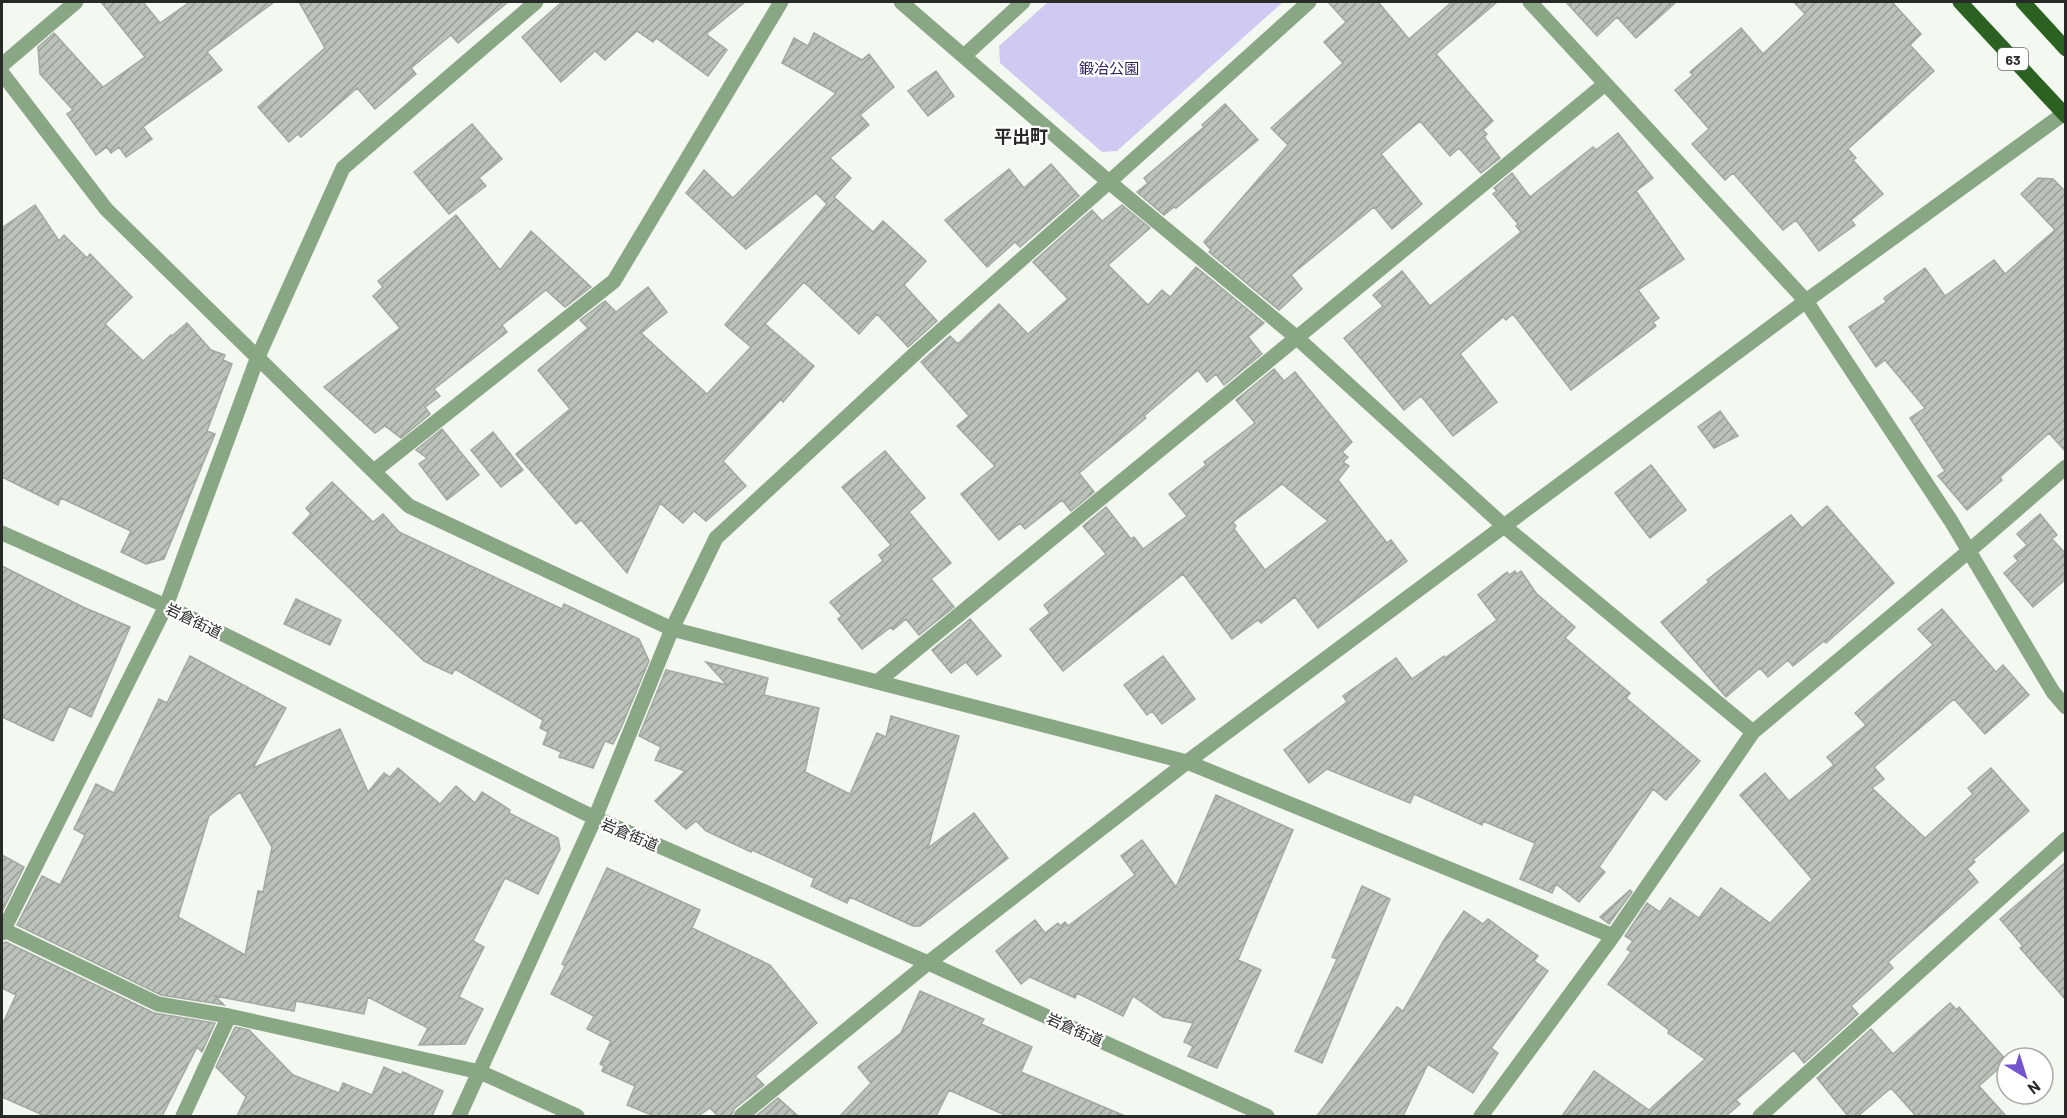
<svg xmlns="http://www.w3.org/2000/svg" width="2067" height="1118" font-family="Barlow,'Noto Sans JP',sans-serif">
<defs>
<pattern id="building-hatch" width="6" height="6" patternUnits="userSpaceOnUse" patternTransform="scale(1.5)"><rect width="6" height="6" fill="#bbc2ba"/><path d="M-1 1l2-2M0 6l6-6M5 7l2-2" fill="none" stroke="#989e97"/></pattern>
</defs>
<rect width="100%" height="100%" fill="#f3f9f1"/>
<path fill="#cfcaf1" d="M1048,2H1283L1117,151L1102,152L1000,63L999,46Z"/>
<path fill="url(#building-hatch)" stroke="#a2a9a1" stroke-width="1.5" fill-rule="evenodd" d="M101,2H143L160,23L190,2H274L207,52L222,70L143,127L152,139L126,157L119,147L111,153L107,147L96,155L67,114L73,110L40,74L38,47L54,33L103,87L145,57Z
M299,2H508L458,43L451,35L411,68L416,74L375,109L357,88L301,137L298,134L289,142L258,107L325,48Z
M562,2H745L706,34L727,50L708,76L656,38L653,42L637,31L605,60L595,51L561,82L522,37Z
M1328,2H1378L1409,39L1452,2H1497L1436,54L1493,121L1483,130L1487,134L1484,137L1500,158L1481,173L1459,148L1450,156L1420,121L1381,154L1422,204L1392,229L1374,207L1291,275L1302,289L1279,310L1209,252L1211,250L1204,242L1288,145L1271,128L1343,63L1324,42L1346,22Z
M1566,2H1676L1636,38L1617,17L1597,36Z
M1794,2H1892L1921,34L1910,45L1934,71L1848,149L1856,158L1853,160L1883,194L1851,220L1855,225L1819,251L1796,220L1783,230L1733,173L1725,180L1692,144L1709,129L1675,90L1693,75L1690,72L1741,28L1763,54L1805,14Z
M814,33L862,60L869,54L894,87L860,115L869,125L830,158L851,178L834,197L873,232L883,221L926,261L904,285L937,321L908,347L877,314L859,334L804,282L765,324L814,366L783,402L781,399L723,461L746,486L706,521L694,511L683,523L660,503L627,573L581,520L576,524L516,454L570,409L538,370L588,328L580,320L605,301L616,312L648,287L667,312L641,333L707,394L751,347L725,325L827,204L816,193L746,249L686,193L704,170L733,198L836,93L782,63L794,38L808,46Z
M936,71L954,96L928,116L908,91Z
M1225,104L1258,140L1176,208L1174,207L1164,215L1137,192L1148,183L1144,178L1204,127L1202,125Z
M472,124L502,159L479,178L486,186L449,214L414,172Z
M1618,133L1653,178L1636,191L1684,259L1638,290L1659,318L1653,322L1656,326L1571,390L1513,314L1506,320L1503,317L1460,354L1497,402L1453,436L1421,396L1404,410L1344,338L1383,306L1373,295L1402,271L1430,306L1521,232L1516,226L1518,224L1493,194L1497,191L1494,188L1512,173L1530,197L1593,147L1596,150Z
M1051,164L1079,196L1020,247L1015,242L987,267L945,220L1009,169L1024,188Z
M2038,178L2053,179L2066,192V452L2049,433L2000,477L2002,480L1967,510L1938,476L1945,471L1910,418L1925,408L1885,360L1876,367L1849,327L1886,302L1884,298L1925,268L1945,296L1994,260L2005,274L2055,230L2021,194Z
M35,205L59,241L64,235L87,258L90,254L132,297L105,324L143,361L171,335L172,336L187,323L211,350L225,355L223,360L232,364L207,431L215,434L164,559L146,564L121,552L131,531L61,498L58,505L2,477V228Z
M1122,205L1150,228L1108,265L1148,305L1162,290L1170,297L1196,267L1264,323L1248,337L1262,354L1224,385L1216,374L1207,382L1198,370L1144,416L1146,418L1079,473L1094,492L1071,511L1062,500L1025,529L1020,523L999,540L961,494L995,466L957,426L969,416L921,362L950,336L957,343H959L999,304L1028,334L1068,299L1033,262L1092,210L1102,221Z
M456,215L500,270L531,231L591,287L565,307L546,290L502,325L507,332L434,389L440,396L425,407L430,414L401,438L385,426L375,433L324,387L400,328L373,296L383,287L378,281Z
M1274,369L1284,381L1295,372L1352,442L1342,452L1348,457L1343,462L1349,466L1338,480L1387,543L1391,540L1407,561L1318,628L1295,597L1261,623L1258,620L1232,639L1183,574L1063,671L1030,629L1050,613L1044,605L1106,554L1083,526L1106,507L1131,539L1134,537L1143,549L1187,516L1169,494L1206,465L1204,462L1255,423L1236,400ZM1282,484L1328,521L1265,570L1234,529L1236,526L1233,522Z
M1720,411L1738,436L1714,448L1698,427Z
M442,429L479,475L447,500L419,464L427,458L416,450Z
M493,432L523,470L501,487L471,450Z
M885,451L925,498L909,512L951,563L931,579L954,607L919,635L906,619L893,630L891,627L862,649L838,619L842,616L830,602L883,561L879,555L891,545L842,487Z
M1651,465L1686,510L1650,538L1615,493Z
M332,482L373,522L383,514L399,532L562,609L564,604L639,639L649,661L621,728L613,744L605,741L593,768L559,757L561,752L543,744L548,732L540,728L543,720L455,669L452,674L424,661L293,533L311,514L306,508Z
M1827,506L1894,583L1826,643L1824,641L1793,666L1788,660L1768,677L1760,668L1726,697L1661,622L1709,582L1707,580L1791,515L1802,528Z
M2040,514L2057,535L2052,539L2066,554V579L2033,607L2004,573L2018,561L2014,556L2027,545L2017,534Z
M2,566L83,607L130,627L91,717L69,706L53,741L2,717Z
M1515,571L1517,574L1521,571L1536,593L1575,627L1565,638L1630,693L1626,698L1700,761L1666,800L1653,789L1599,867L1605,872L1579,902L1556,884L1552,893L1520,879L1535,843L1483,821L1482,825L1414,794L1410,803L1327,769L1309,783L1284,750L1347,702L1343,696L1396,658L1412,679L1444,656L1445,658L1497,620L1478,595L1507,572L1509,575Z
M296,599L341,620L330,645L284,624Z
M1942,609L1996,672L2003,665L2029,695L1985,734L1954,699L1874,767L1884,779L1872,788L1925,838L1973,794L1968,788L1991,768L2029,811L1973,860L1975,862L1967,869L1978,882L1888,962L1893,968L1851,1006L1858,1014L1804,1063L1794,1050L1736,1100L1740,1104L1726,1116H1562L1594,1071L1649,1110L1705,1059L1668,1033L1669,1030L1608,984L1631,952L1627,949L1633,941L1625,936L1647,903L1660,912L1670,898L1699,918L1721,888L1770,923L1812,879L1740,795L1765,773L1789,801L1834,765L1827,757L1866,725L1855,713L1933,645L1918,629Z
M970,619L1001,656L977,675L966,662L951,673L932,650Z
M190,656L286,708L253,768L340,729L368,792L384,773L390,777L398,768L440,804L456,786L475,803L482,792L510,810L509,813L558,838L560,849L538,894L505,878L473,941L484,947L459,997L483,1009L465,1044L419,1045L428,1028L368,997L364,1014L296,1001L294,1011L215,996L224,1005L161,995L17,925L42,876L60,885L85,835L74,829L96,784L114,793L159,699L167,703ZM240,792L272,847L263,892L258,891L245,955L178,917L209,816Z
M1163,656L1195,699L1162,724L1152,711L1147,715L1124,685Z
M706,662L768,678L764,695L819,708L805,772L850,794L877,733L886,737L891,716L959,736L928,848L974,813L1008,858L920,926H913L850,897L847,903L811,886L814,878L752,850L751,852L706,831L696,821L686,829L655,801L685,771L655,760L661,747L639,736L666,670L727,685Z
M1216,795L1293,830L1238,960L1261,970L1217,1068L1188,1056L1193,1046L1184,1042L1193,1023L1163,1017L1133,996L1123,1016L1077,993L1075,998L1030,977L1021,984L996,951L1035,920L1045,933L1058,923L1060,926L1065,922L1068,926L1135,875L1121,856L1142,840L1176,887Z
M2,855L24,867L2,912Z
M2066,862V1000L2020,948L2023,946L2000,919Z
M607,868L700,910L692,928L770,965L817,1023L755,1076L764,1085L735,1108L731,1116H718L710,1108L698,1116H654L627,1105L635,1086L602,1071L604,1066L600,1064L611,1041L587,1029L594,1016L551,994L565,966L562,964Z
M1362,886L1390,899L1322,1063L1295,1051L1337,959L1332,957Z
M1630,890L1632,892L1609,924L1600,917Z
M1464,911L1483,924L1488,919L1538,956L1534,961L1548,971L1491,1048L1498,1053L1473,1093L1428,1064L1403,1116H1317L1397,1007L1403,1011L1444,940Z
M6,942L154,1013L215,1023L202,1052L197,1047L162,1116H45L2,1097V1025L16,995L2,988V943Z
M920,991L984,1019L981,1024L1032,1047L1021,1072L1125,1116H1007L949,1090L936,1116H840L871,1083L858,1067L901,1033Z
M1950,1003L1957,1010L1959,1007L2007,1061L1979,1086L2006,1116H1916L1891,1088L1858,1116H1848L1817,1078L1871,1029L1893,1054Z
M235,1027L249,1030L293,1075L339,1093L343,1083L372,1095L384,1067L401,1075L403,1072L443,1091L432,1116H237L246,1097L216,1067Z
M778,1098L798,1116H756Z"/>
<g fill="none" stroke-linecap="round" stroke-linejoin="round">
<path stroke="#89a784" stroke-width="15" d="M901,2L1109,182L1296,337L1504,526L1753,732
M1530,2L1806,301L1951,521L2053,692L2066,707
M964,56L1023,2
M2,65L76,2
M2,73L106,209L409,506L672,629L1187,762L1613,936
M374,471L614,281L781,2
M877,682C1121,484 1362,283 1605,84
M2,929L158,1004L229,1016L480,1072L577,1116
M2,933L166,606L257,359L343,168L536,2
M183,1116L229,1016
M459,1116L595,818L672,629L716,538L920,349L1109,182L1309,2
M741,1116L928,963L1267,1116
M1481,1116L1613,936L1753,732L1969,551L2066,467
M1760,1116L2066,839"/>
<path stroke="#89a784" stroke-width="15" d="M2,533L166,606L595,818L928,963L1187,762L1806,301L2066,112"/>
<path stroke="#2c6221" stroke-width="15" d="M1960,2L2066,116
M2023,2L2066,49"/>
</g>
<g text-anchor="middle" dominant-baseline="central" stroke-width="4.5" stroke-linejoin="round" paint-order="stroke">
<rect fill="#fff" stroke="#686a68" stroke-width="1.5" x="1998" y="48" width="30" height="22" rx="4.5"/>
<g font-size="14" font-weight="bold" fill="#272a27">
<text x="2013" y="59">63</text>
</g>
<g font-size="15" fill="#31225e" stroke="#fff">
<text x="1109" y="68">鍛冶公園</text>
</g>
<g font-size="15" fill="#272a27" stroke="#fff">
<text transform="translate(194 620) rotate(26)">岩倉街道</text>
<text transform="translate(630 834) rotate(23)">岩倉街道</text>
<text transform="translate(1075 1029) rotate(24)">岩倉街道</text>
</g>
<g font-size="18" font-weight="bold" fill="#272a27" stroke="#fff">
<text x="1021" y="136">平出町</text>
</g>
</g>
<rect width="2067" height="1118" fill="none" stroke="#272a27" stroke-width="6"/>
<g transform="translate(2025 1076) rotate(142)"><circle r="28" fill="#ffffff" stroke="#a9aaa9" stroke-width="1.5"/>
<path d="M0-4.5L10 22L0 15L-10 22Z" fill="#7455cf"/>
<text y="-9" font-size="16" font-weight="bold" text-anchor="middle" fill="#272a27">N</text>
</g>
</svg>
